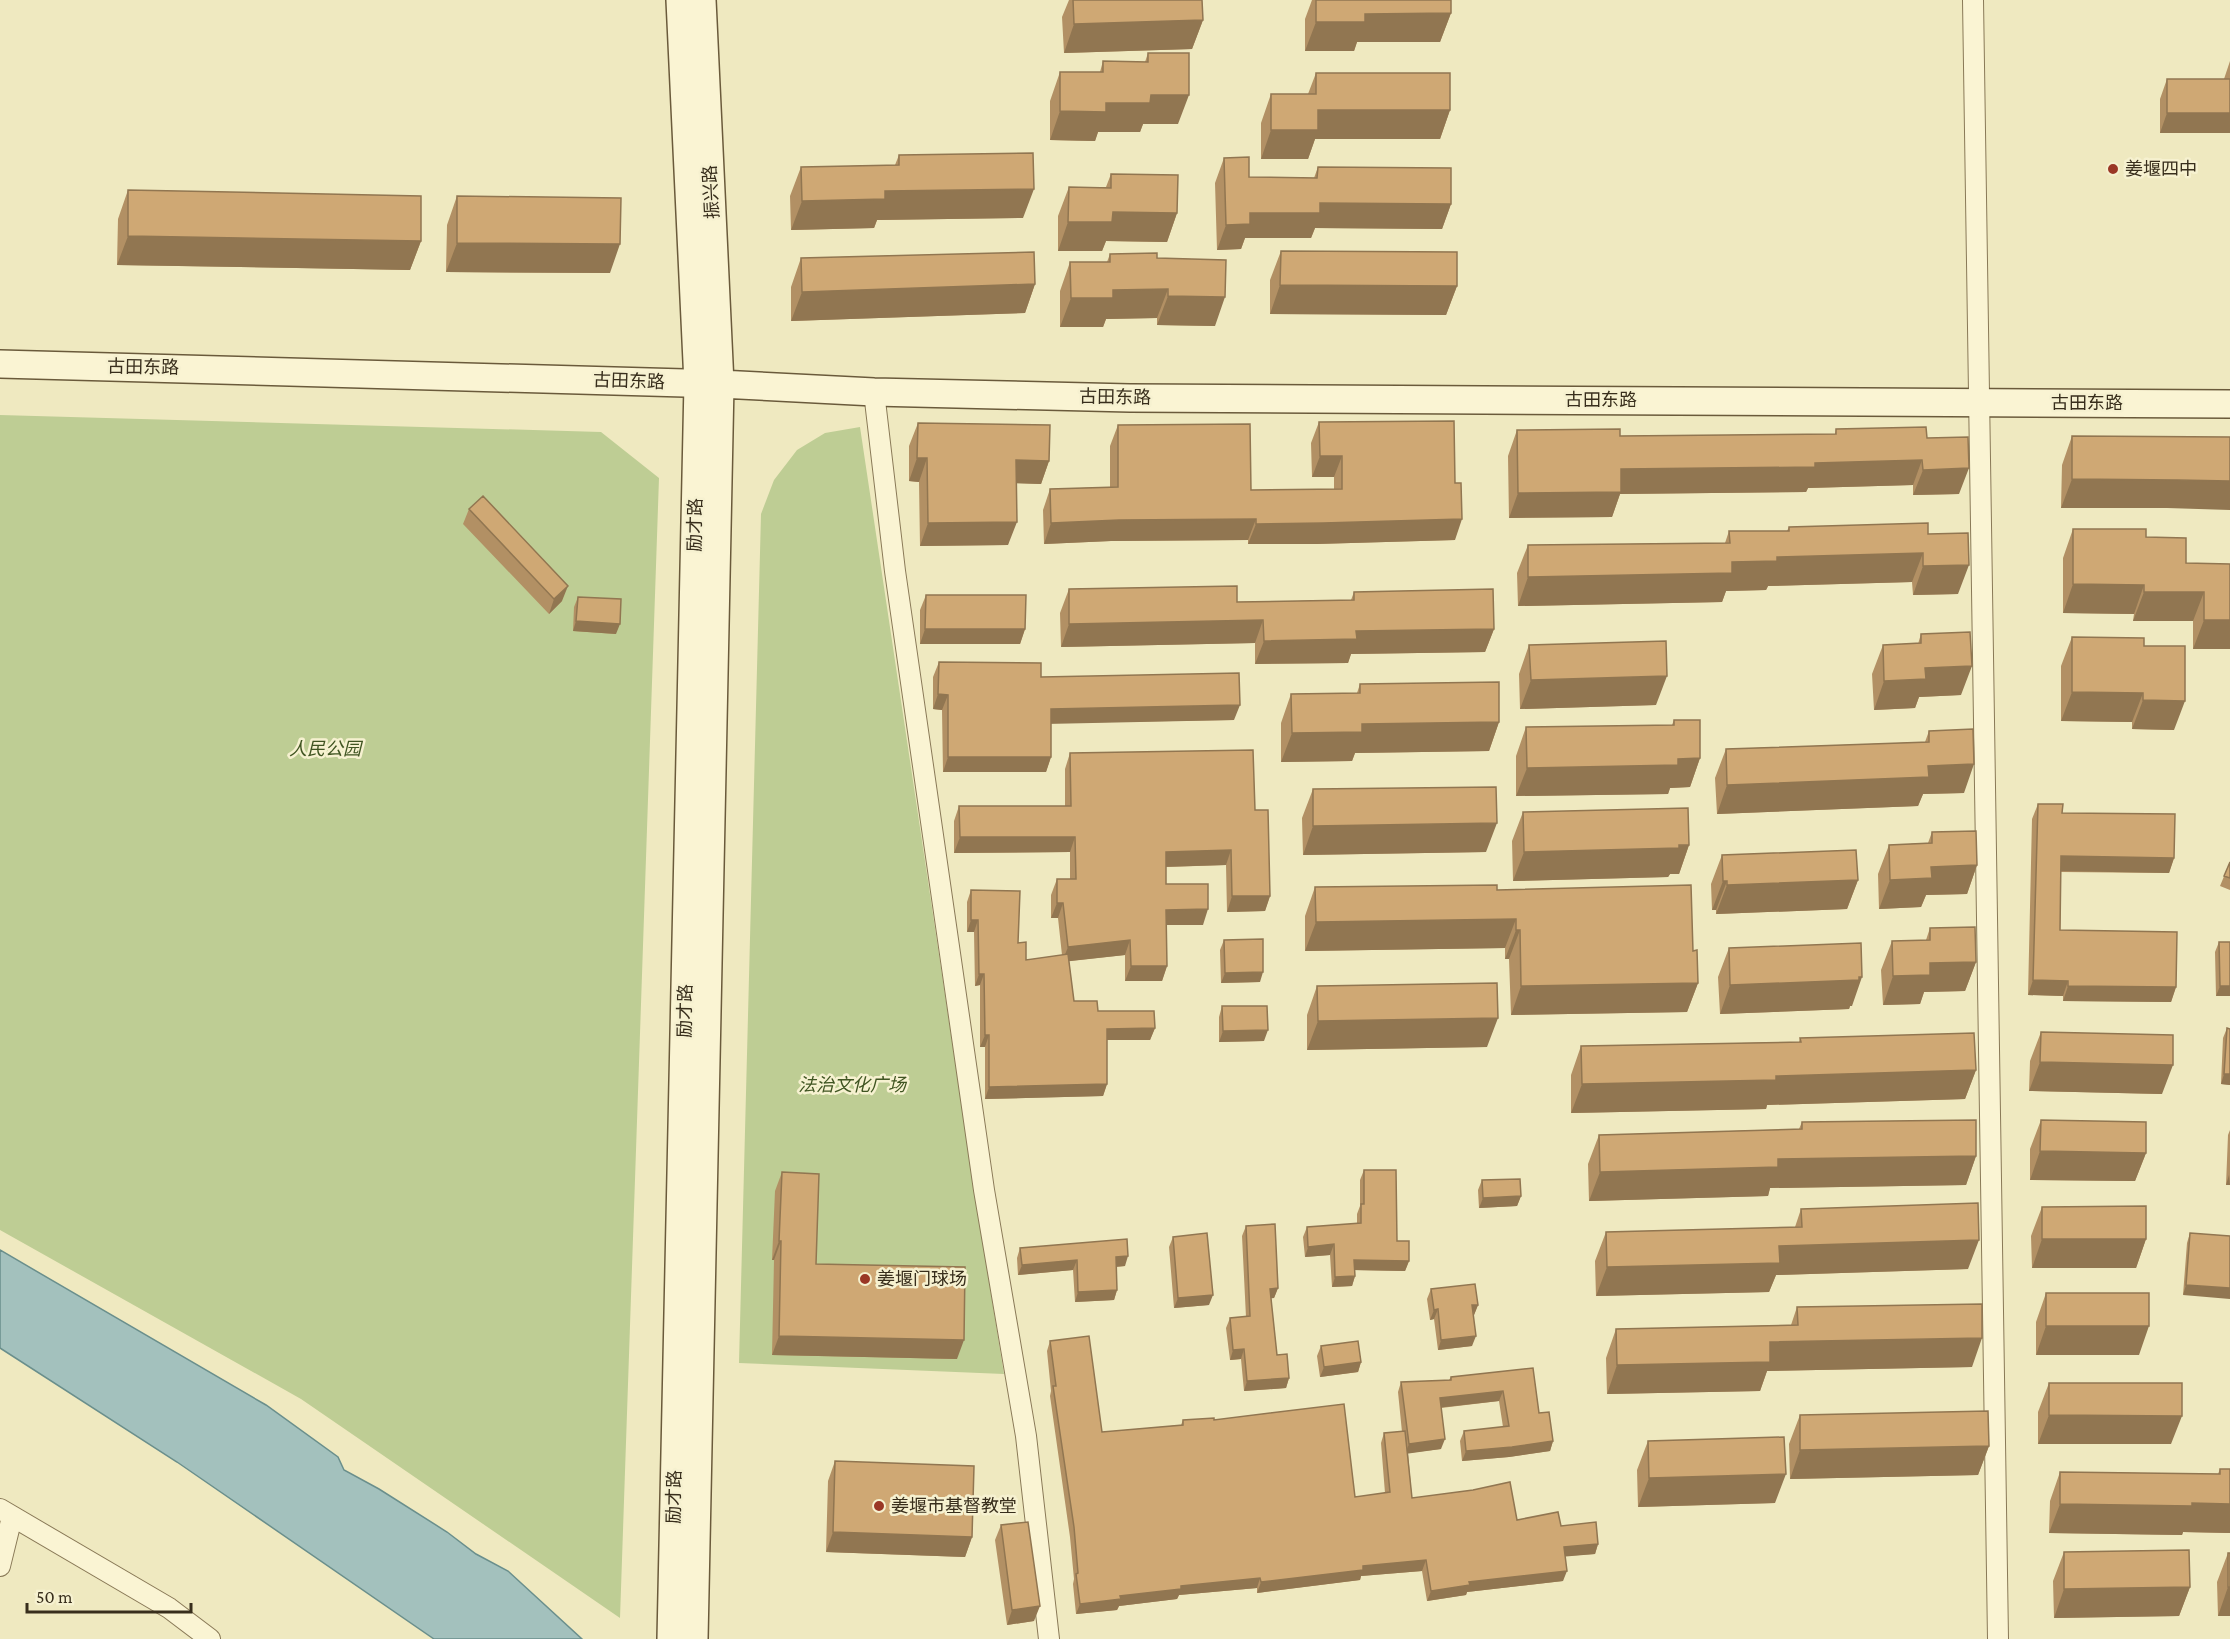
<svg xmlns="http://www.w3.org/2000/svg" width="2230" height="1639" font-family="'Crimson Pro','Noto Sans SC',serif">
<rect width="100%" height="100%" fill="#efe9c0"/>
<path fill="#becd94" d="M0,415L601,432L659,478L620,1618L301,1399L0,1230Z
M860,427L975,1195L1004,1374L739,1363L761,514L774,480L797,450L825,433Z"/>
<path fill="#a3c1bd" stroke="#6a8f8c" stroke-width="1.5" d="M0,1250L266,1405L338,1457L344,1470L379,1489L447,1532L476,1554L508,1571L582,1639H434L177,1462L0,1348Z"/>
<g fill="none" stroke-linecap="round" stroke-linejoin="round">
<g stroke="#897957" stroke-width="22">
<path id="street" d="M1973,0L1998,1639
M874,392L895,571L984,1190L1026,1436L1049,1639
M0,1509L169,1608L210,1639
M0,1566L12,1517"/>
</g>
<g stroke="#6a5a3b" stroke-width="30">
<path id="secondary" d="M0,364L720,384L874,392L1130,398L2230,404
M671,1639L698,383L680,0
M694,1639L720,384L702,0"/>
</g>
<use href="#street" stroke="#faf4d3" stroke-width="20"/>
<use href="#secondary" stroke="#faf4d3" stroke-width="27"/>
</g>
<path fill="#b29064" d="M1069,0H1202L1203,20L1192,49L1064,53L1062,17Z
M1312,0H1451V13L1440,42H1357L1354,51H1305V19Z
M1148,53L1178,124H1143L1140,132H1098L1095,141L1050,140V101L1060,72H1100L1103,61L1145,62Z
M2230,61V133H2160V99L2167,79H2224Z
M1316,73L1450,110L1440,139H1315L1308,159H1261V123L1271,94H1308Z
M899,155L1023,218L877,220L874,228L791,230L790,196L801,167L895,165Z
M1224,158L1249,177L1314,178L1318,167L1451,204L1442,229L1315,228L1311,238H1245L1241,249L1217,250L1215,183Z
M1111,174L1177,213L1167,242L1106,241L1102,251H1058V216L1069,187H1106Z
M128,190L421,241L410,270L117,265L118,219Z
M457,196L610,273L446,272L447,225Z
M1281,251L1457,286L1446,315L1270,314V280Z
M1110,254L1157,258L1215,326L1157,325V318L1106,319L1103,327H1060V291L1070,262H1107Z
M801,258L1035,284L1025,313L791,321V287Z
M1319,422L1455,540L1316,544H1248V540L1111,541L1044,544L1043,510L1050,489L1110,487V446L1118,425L1251,490L1334,489V477H1312L1311,443Z
M918,423L1049,461L1041,484L1016,483L1008,545L920,546L919,482L909,481V446Z
M1836,429L1927,438L1959,494L1913,495V485L1808,488L1806,492L1620,494L1612,517L1509,518L1508,456L1517,430L1620,436L1835,434Z
M2072,436L2167,508H2061L2062,465Z
M469,509L562,601L549,614L463,524Z
M1789,527L1928,534L1958,594L1913,595L1912,582L1768,586L1766,590L1726,591L1722,602L1518,606L1517,573L1528,545L1725,543L1729,531H1787Z
M2073,529L2146,537L2186,563L2230,564V649H2193V621H2133L2134,614L2063,613V558Z
M1069,589L1237,602L1351,600L1354,592L1494,629L1485,652L1351,654L1348,663L1255,664V643L1061,647L1060,613Z
M926,595L1025,629L1020,644H920V610Z
M578,597L616,634L573,631L574,607Z
M1921,634L1961,695L1919,697L1915,708L1874,710L1872,674L1883,645L1918,644Z
M2072,637L2144,646L2174,730L2132,729V722L2061,721V666Z
M1529,645L1656,705L1520,709L1519,674Z
M939,662L1041,677L1234,720L1051,723V757L1046,772H943L942,710L933,709V677Z
M1360,684L1499,722L1489,751L1355,753L1352,761L1281,762V723L1291,694L1357,693Z
M1674,720L1700,758L1690,787L1670,788L1668,794L1516,796V756L1526,727L1672,725Z
M1929,731L1964,793L1923,794L1918,806L1717,814L1715,778L1726,749L1925,742Z
M1070,753L1255,810L1270,896L1265,911L1227,912L1226,865L1166,867V884L1203,925H1167V966L1162,981H1125V955L1069,961L1074,1001L1098,1011L1155,1028L1150,1040H1107V1084L1103,1096L985,1099V1047H980V985L975,986L974,932H967V902L971,890L1018,943L1026,960L1062,955L1058,918H1051V895L1057,879H1070V852L954,853V821L959,806H1065V769Z
M1313,789L1486,852L1303,855L1302,818Z
M2038,804L2174,858L2169,873L2061,872L2060,930L2176,987L2171,1002L2063,1001V996L2028,995L2032,819Z
M1523,812L1689,845L1679,874H1670L1668,877L1513,881L1512,841Z
M1932,832L1977,865L1967,894L1926,895L1921,907L1879,909L1878,874L1889,845L1928,843Z
M1722,855L1858,880L1847,909L1716,914V910H1712L1711,884Z
M2230,862V890L2220,886Z
M1315,887L1497,890L1693,951L1698,983L1687,1012L1511,1015L1509,959H1505V948L1305,951V916Z
M1930,928L1976,962L1965,991L1924,992L1920,1004L1883,1005L1881,970L1892,941L1926,940Z
M1224,940L1260,982L1221,983L1220,950Z
M2219,942L2230,996H2216L2215,952Z
M1729,948L1852,1006H1850L1849,1009L1720,1014L1718,977Z
M1317,986L1487,1047L1307,1050V1015Z
M1222,1006L1264,1041L1219,1042V1017Z
M2227,1028L2230,1085L2221,1084L2223,1038Z
M2041,1032L2162,1094L2029,1091L2030,1061Z
M1800,1038L1976,1070L1965,1099L1767,1105L1766,1109L1571,1113V1075L1581,1046L1799,1042Z
M2041,1120L2146,1153L2135,1181L2030,1180V1149Z
M1802,1122L1976,1156L1966,1185L1770,1188L1768,1196L1589,1201L1588,1164L1599,1135L1799,1129Z
M2230,1130V1185H2226L2228,1135Z
M1364,1170L1397,1241L1409,1261L1405,1271L1355,1270V1276L1352,1286L1332,1287L1330,1255L1305,1257L1303,1237L1307,1227L1357,1224V1214L1360,1206V1180Z
M782,1172L816,1264L957,1359L772,1355L774,1260H772L775,1191Z
M1482,1180L1521,1196L1517,1206L1479,1208L1478,1190Z
M2042,1207L2146,1239L2136,1268H2032L2031,1236Z
M1801,1209L1968,1269L1776,1275L1769,1292L1596,1296L1595,1261L1606,1232L1795,1227Z
M1246,1226L1278,1288L1274,1298H1271L1277,1355L1289,1378L1286,1388L1244,1391L1241,1359L1230,1360L1226,1328L1230,1318L1246,1317L1242,1236Z
M2190,1233L2230,1236L2183,1295L2187,1243Z
M1173,1237L1209,1305L1174,1308L1169,1247Z
M1020,1248L1125,1266L1116,1267L1117,1290L1114,1300L1075,1302L1073,1270L1018,1275L1017,1258Z
M1431,1289L1478,1305L1474,1315L1472,1346L1438,1350L1434,1319L1430,1320L1427,1299Z
M2046,1293L2139,1355H2036V1322Z
M1797,1307L1972,1367L1767,1371L1760,1391L1607,1394L1606,1358L1616,1329L1791,1325Z
M1050,1341L1102,1432L1181,1425L1183,1420H1214L1355,1497L1385,1493L1381,1443L1384,1433L1402,1432L1398,1392L1401,1382L1449,1380L1451,1377L1533,1368L1539,1413L1553,1441L1550,1451L1509,1457L1462,1461L1460,1441L1464,1431L1503,1427L1499,1401L1441,1408V1449L1408,1453L1412,1498L1517,1520L1561,1526L1598,1544L1595,1554L1565,1556L1563,1581L1467,1592L1466,1595L1427,1601L1422,1571L1361,1576L1360,1580L1257,1593V1588L1179,1595L1177,1599L1119,1606L1117,1610L1076,1614L1073,1584L1074,1579L1070,1537L1050,1396L1051,1391L1047,1351Z
M1321,1346L1361,1362L1358,1372L1320,1377L1317,1356Z
M2049,1383L2171,1444H2038V1412Z
M1800,1415L1989,1446L1978,1475L1790,1479L1789,1444Z
M1648,1441L1775,1503L1638,1507L1637,1470Z
M835,1461L972,1537L965,1557L826,1552L828,1481Z
M2220,1469H2230V1533L2183,1532L2182,1535L2049,1533L2050,1501L2060,1472L2218,1474Z
M1001,1525L1034,1621L1007,1625L995,1540Z
M2064,1552L2190,1587L2179,1616L2054,1618L2053,1581Z
M2228,1553L2230,1616H2218L2217,1582Z"/>
<path fill="#917651" d="M1451,13L1440,42H1357L1354,51H1305L1316,22L1365,14Z
M1203,20L1192,49L1064,53L1074,24Z
M1151,95H1189L1178,124H1143L1140,132H1098L1095,141L1050,140L1060,111Z
M1318,110H1450L1440,139H1315L1308,159H1261L1271,130Z
M2167,113H2230V133H2160Z
M1034,189L1023,218L877,220L874,228L791,230L802,201L885,191Z
M1320,203L1451,204L1442,229L1315,228L1311,238H1245L1241,249L1217,250L1226,225L1250,213Z
M1113,212L1177,213L1167,242L1106,241L1102,251H1058L1068,222Z
M128,236L421,241L410,270L117,265Z
M457,243L620,244L610,273L446,272Z
M1035,284L1025,313L791,321L802,292Z
M1280,285L1457,286L1446,315L1270,314Z
M1168,289L1157,318L1106,319L1103,327H1060L1071,298L1113,290Z
M1168,296L1225,297L1215,326L1157,325Z
M1320,456H1342L1334,477H1312Z
M917,458H927L919,482L909,481Z
M1016,460L1049,461L1041,484L1007,483Z
M1922,460L1913,485L1808,488L1806,492L1620,494L1612,517L1509,518L1518,493L1621,469Z
M1969,468L1959,494L1913,495L1923,470Z
M2072,479L2178,480L2230,481V510L2167,508H2061Z
M1256,519L1248,540L1111,541L1044,544L1051,523L1119,520Z
M1462,519L1455,540L1316,544H1248L1256,524Z
M1017,522L1008,545L920,546L928,523Z
M1923,553L1912,582L1768,586L1766,590L1726,591L1722,602L1518,606L1528,577L1732,562L1777,557Z
M1969,565L1958,594L1913,595L1923,566Z
M2073,584L2144,585L2134,614L2063,613Z
M568,586L562,601L549,614L554,599Z
M2144,592H2204L2193,621H2133Z
M1263,620L1255,643L1061,647L1069,624Z
M2204,620H2230V649H2193Z
M576,621L620,624L616,634L573,631Z
M925,629H1025L1020,644H920Z
M1494,629L1485,652L1351,654L1348,663L1255,664L1264,641L1356,631Z
M1972,666L1961,695L1919,697L1915,708L1874,710L1884,681L1925,668Z
M1667,676L1656,705L1520,709L1531,680Z
M2072,692L2143,693L2132,722L2061,721Z
M938,694L948,695L942,710L933,709Z
M2143,700L2185,701L2174,730L2132,729Z
M1240,705L1234,720L1045,724L1051,709Z
M1499,722L1489,751L1355,753L1352,761L1281,762L1292,733L1362,724Z
M948,757H1051L1046,772H943Z
M1700,758L1690,787L1670,788L1668,794L1516,796L1527,768L1678,759Z
M1974,764L1964,793L1923,794L1918,806L1717,814L1727,785L1928,766Z
M1497,823L1486,852L1303,855L1313,826Z
M960,837H1075L1070,852L954,853Z
M1689,845L1679,874H1670L1668,877L1513,881L1524,852Z
M1231,850L1226,865L1160,867L1166,852Z
M2061,856L2174,858L2169,873L2056,871Z
M1977,865L1967,894L1926,895L1921,907L1879,909L1890,880L1931,867Z
M1858,880L1847,909L1716,914L1727,885Z
M1723,881H1727L1716,910H1712Z
M1232,896H1270L1265,911L1227,912Z
M1057,903H1063L1058,918H1051Z
M1208,909L1203,925H1161L1166,910Z
M1516,919L1505,948L1305,951L1316,922Z
M971,920H978L974,932H967Z
M1516,930H1520L1509,959H1505Z
M1130,940L1125,955L1062,962L1068,947Z
M1976,962L1965,991L1924,992L1920,1004L1883,1005L1893,976L1930,963Z
M1131,966H1167L1162,981H1125Z
M1263,972L1260,982L1221,983L1225,973Z
M979,974H984L980,985L975,986Z
M1859,977H1862L1852,1006H1850L1849,1009L1720,1014L1730,985Z
M2033,980L2068,981L2063,996L2028,995Z
M1698,983L1687,1012L1511,1015L1521,986Z
M2068,986L2176,987L2171,1002L2063,1001Z
M2220,986H2230V996H2216Z
M1498,1018L1487,1047L1307,1050L1318,1021Z
M1155,1028L1150,1040H1103L1107,1029Z
M1268,1030L1264,1041L1219,1042L1223,1031Z
M985,1035H989L985,1047H980Z
M2040,1062L2173,1065L2162,1094L2029,1091Z
M1976,1070L1965,1099L1767,1105L1766,1109L1571,1113L1582,1084L1776,1076Z
M2224,1074H2230V1085L2221,1084Z
M1107,1084L1103,1096L985,1099L989,1087Z
M2040,1151L2146,1153L2135,1181L2030,1180Z
M1976,1156L1966,1185L1770,1188L1768,1196L1589,1201L1600,1172L1778,1159Z
M2229,1175L2230,1185H2226Z
M1521,1196L1517,1206L1479,1208L1483,1198Z
M2042,1239H2146L2136,1268H2032Z
M1979,1240L1968,1269L1776,1275L1769,1292L1596,1296L1607,1267L1779,1246Z
M779,1241H781L774,1260H772Z
M1334,1244L1330,1255L1305,1257L1308,1247Z
M1128,1256L1125,1266L1112,1267L1116,1257Z
M1077,1260L1073,1270L1018,1275L1022,1265Z
M1354,1260L1409,1261L1405,1271L1351,1270Z
M1355,1276L1352,1286L1332,1287L1335,1277Z
M2186,1285L2230,1288V1299L2183,1295Z
M1278,1288L1274,1298L1266,1299L1270,1289Z
M1117,1290L1114,1300L1075,1302L1078,1292Z
M1213,1295L1209,1305L1174,1308L1178,1298Z
M1472,1305H1478L1474,1315Z
M1438,1309L1434,1319L1430,1320L1434,1310Z
M2046,1326H2149L2139,1355H2036Z
M779,1336L964,1340L957,1359L772,1355Z
M1476,1336L1472,1346L1438,1350L1441,1340Z
M1982,1338L1972,1367L1767,1371L1760,1391L1607,1394L1617,1365L1770,1342Z
M1244,1349L1241,1359L1230,1360L1233,1350Z
M1361,1362L1358,1372L1320,1377L1324,1367Z
M1289,1378L1286,1388L1244,1391L1247,1381Z
M1503,1391L1499,1401L1436,1408L1440,1398Z
M2049,1415L2182,1416L2171,1444H2038Z
M1445,1439L1441,1449L1405,1454L1409,1444Z
M1553,1441L1550,1451L1509,1457L1462,1461L1466,1451Z
M1989,1446L1978,1475L1790,1479L1800,1450Z
M1786,1474L1775,1503L1638,1507L1649,1478Z
M2192,1503L2230,1504V1533L2183,1532L2182,1535L2049,1533L2060,1504Z
M833,1532L972,1537L965,1557L826,1552Z
M1598,1544L1595,1554L1560,1557L1564,1547Z
M1426,1560L1422,1571L1361,1576L1360,1580L1257,1593L1261,1582L1363,1566Z
M1567,1571L1563,1581L1467,1592L1466,1595L1427,1601L1431,1591L1469,1582Z
M1260,1578L1257,1588L1179,1595L1177,1599L1119,1606L1117,1610L1076,1614L1080,1604L1120,1596L1181,1586Z
M2190,1587L2179,1616L2054,1618L2064,1589Z
M2228,1587H2230V1616H2218Z
M1040,1606L1034,1621L1007,1625L1012,1610Z"/>
<path fill="#cfa874" stroke="#917651" stroke-width="1.5" d="M1073,0H1202L1203,20L1074,24Z
M1316,0H1451V13L1365,14V22H1316Z
M1148,53H1189V95H1151L1150,103H1106V112L1060,111V72H1103V61L1148,62Z
M1316,73H1450V110H1318V130H1271V94H1316Z
M2167,79H2230V113H2167Z
M1033,153L1034,189L885,191V199L802,201L801,167L899,165V155Z
M1249,157V177L1317,178L1318,167L1451,168V204L1320,203V213H1250V224L1226,225L1224,158Z
M1111,174L1178,175L1177,213L1113,212L1112,222H1068L1069,187L1111,188Z
M128,190L421,196V241L128,236Z
M457,196L621,198L620,244L457,243Z
M1281,251L1457,252V286L1280,285Z
M1034,252L1035,284L802,292L801,258Z
M1157,253V258L1226,260L1225,297L1168,296V289L1113,290V298H1071L1070,262H1110V254Z
M1454,421L1455,483H1461L1462,519L1323,523L1256,524V519L1119,520L1051,523L1050,489L1118,487V425L1250,424L1251,490L1342,489V456H1320L1319,422Z
M918,423L1050,425L1049,461L1016,460L1017,522L928,523L927,458H917Z
M1926,427L1927,438L1968,437L1969,468L1923,470L1922,460L1815,463V467L1621,469V492L1518,493L1517,430L1620,429V436L1836,434V429Z
M2072,436L2230,437V481L2178,480L2072,479Z
M483,496L568,586L554,599L469,509Z
M1928,523V534L1968,533L1969,565L1923,566V553L1777,557V561L1732,562V573L1528,577V545L1730,543L1729,531H1789V527Z
M2073,529H2146V537L2186,538V563L2230,564V620H2204V592H2144V585L2073,584Z
M1237,586V602L1354,600V592L1493,589L1494,629L1356,631L1357,639L1264,641L1263,620L1069,624V589Z
M926,595H1026L1025,629H925Z
M578,597L621,599L620,624L576,621Z
M1970,632L1972,666L1925,668L1926,679L1884,681L1883,645L1921,643V634Z
M2072,637L2144,638V646H2185V701L2143,700V693L2072,692Z
M1666,641L1667,676L1531,680L1529,645Z
M939,662L1041,663V677L1239,673L1240,705L1051,709V757H948V695L938,694Z
M1499,682V722L1362,724V732L1292,733L1291,694L1360,693V684Z
M1674,720H1700V758L1678,759V765L1527,768L1526,727L1674,725Z
M1973,729L1974,764L1928,766L1929,777L1727,785L1726,749L1929,742V731Z
M1253,750L1255,810H1268L1270,896H1232L1231,850L1166,852V884H1208V909L1166,910L1167,966H1131L1130,940L1068,947L1063,903H1057V879H1076L1075,837H960L959,806H1071L1070,753Z
M1496,787L1497,823L1313,826V789Z
M2038,804H2063L2062,813L2175,814L2174,858L2061,856L2060,930L2177,932L2176,987L2068,986V981L2033,980Z
M1688,808L1689,845H1679V848L1524,852L1523,812Z
M1976,831L1977,865L1931,867L1932,878L1890,880L1889,845L1932,843V832Z
M1856,850L1858,880L1727,885V881H1723L1722,855Z
M2230,862V878L2224,876Z
M1497,885V890L1691,885L1693,951L1697,950L1698,983L1521,986L1520,930H1516V919L1316,922L1315,887Z
M971,890L1020,891L1018,943L1026,942V960L1068,954L1074,1001H1097L1098,1011H1154L1155,1028L1107,1029V1084L989,1087V1035H985L984,974H979L978,920H971Z
M1975,927L1976,962L1930,963V975L1893,976L1892,941L1930,940V928Z
M1263,939V972L1225,973L1224,940Z
M2219,942H2230V986H2220Z
M1861,943L1862,977H1859V980L1730,985L1729,948Z
M1497,983L1498,1018L1318,1021L1317,986Z
M1222,1006H1267L1268,1030L1223,1031Z
M2227,1028L2230,1029V1074H2224Z
M2041,1032L2173,1035V1065L2040,1062Z
M1974,1033L1976,1070L1776,1076V1080L1582,1084L1581,1046L1801,1042L1800,1038Z
M1976,1120V1156L1778,1159V1167L1600,1172L1599,1135L1802,1129V1122Z
M2041,1120L2146,1122V1153L2040,1151Z
M1364,1170H1396L1397,1241H1409V1261L1354,1260L1355,1276L1335,1277L1334,1244L1308,1247L1307,1227L1361,1223V1204H1364Z
M782,1172L819,1174L816,1264L965,1267L964,1340L779,1336L781,1241H779Z
M1520,1179L1521,1196L1483,1198L1482,1180Z
M1978,1203L1979,1240L1779,1246L1780,1263L1607,1267L1606,1232L1802,1227L1801,1209Z
M2146,1206V1239H2042V1207Z
M1275,1224L1278,1288L1270,1289L1277,1355L1287,1354L1289,1378L1247,1381L1244,1349L1233,1350L1230,1318L1250,1316L1246,1226Z
M1207,1233L1213,1295L1178,1298L1173,1237Z
M2190,1233L2230,1236V1288L2186,1285Z
M1127,1239L1128,1256L1116,1257L1117,1290L1078,1292L1077,1260L1022,1265L1020,1248Z
M1475,1284L1478,1305H1472L1476,1336L1441,1340L1438,1309L1434,1310L1431,1289Z
M2046,1293H2149V1326H2046Z
M1982,1304V1338L1770,1342V1362L1617,1365L1616,1329L1798,1325L1797,1307Z
M1089,1336L1102,1432L1183,1425V1420L1214,1418V1420L1344,1404L1355,1497L1390,1492L1384,1433L1405,1431L1412,1498L1473,1490L1510,1482L1517,1520L1558,1512L1561,1526L1596,1522L1598,1544L1564,1547L1567,1571L1469,1582L1470,1585L1431,1591L1426,1560L1363,1566V1570L1261,1582L1260,1578L1181,1586V1589L1120,1596L1121,1599L1080,1604L1076,1574L1078,1573L1074,1527L1053,1386H1056L1050,1341Z
M1358,1341L1361,1362L1324,1367L1321,1346Z
M1533,1368L1539,1413L1549,1412L1553,1441L1512,1447L1466,1451L1464,1431L1509,1426L1503,1391L1440,1398L1445,1439L1409,1444L1401,1382L1451,1380V1377Z
M2049,1383H2182V1416L2049,1415Z
M1988,1411L1989,1446L1800,1450V1415Z
M1784,1437L1786,1474L1649,1478L1648,1441Z
M835,1461L974,1466L972,1537L833,1532Z
M2220,1469H2230V1504L2192,1503V1506L2060,1504V1472L2220,1474Z
M1028,1522L1040,1606L1012,1610L1001,1525Z
M2189,1550L2190,1587L2064,1589V1552Z
M2228,1553H2230V1587H2228Z"/>
<g fill="#9a3725" stroke="#f6f1d0" stroke-width="2">
<circle cx="2113" cy="169" r="6"/>
<circle cx="865" cy="1279" r="6"/>
<circle cx="879" cy="1506" r="6"/>
</g>
<g text-anchor="middle" dominant-baseline="central" stroke-width="5" stroke-linejoin="round" paint-order="stroke">
<g font-size="18" fill="#382e1c" stroke="#f6f1d0" text-anchor="start">
<text x="2125" y="169">姜堰四中</text>
<text x="877" y="1279">姜堰门球场</text>
<text x="891" y="1506">姜堰市基督教堂</text>
</g>
<g font-size="18" fill="#382e1c" stroke="#f6f1d0">
<text transform="translate(711 192) rotate(-93)">振兴路</text>
<text transform="translate(143 367) rotate(1)">古田东路</text>
<text transform="translate(629 381) rotate(2)">古田东路</text>
<text transform="translate(1115 397) rotate(1)">古田东路</text>
<text x="1601" y="400">古田东路</text>
<text x="2087" y="403">古田东路</text>
<text transform="translate(695 525) rotate(-89)">励才路</text>
<text transform="translate(685 1011) rotate(-89)">励才路</text>
<text transform="translate(674 1497) rotate(-89)">励才路</text>
</g>
<g font-size="18" font-style="italic" fill="#405522" stroke="#f6f1d0">
<text x="325" y="749">人民公园</text>
<text x="852" y="1085">法治文化广场</text>
</g>
</g>
<path d="M27 1603v9h164v-9" fill="none" stroke="#382e1c" stroke-width="3"/>
<text x="36" y="1603" font-size="18" fill="#382e1c" stroke="#f6f1d0" stroke-width="4.5" paint-order="stroke">50 m</text>
</svg>
